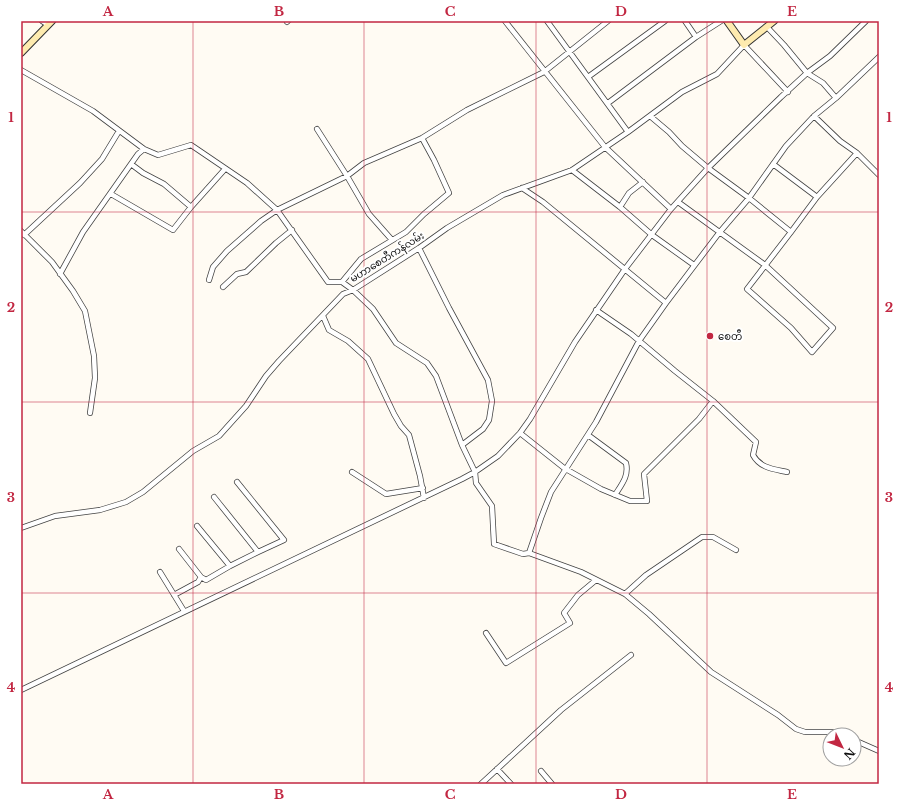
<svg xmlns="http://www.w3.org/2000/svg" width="900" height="805" font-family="'Libre Baskerville','Noto Sans Myanmar',serif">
<rect width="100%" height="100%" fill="#fffbf3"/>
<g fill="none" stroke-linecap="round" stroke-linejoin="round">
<g stroke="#434343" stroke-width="6">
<path id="street" d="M42,21L48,25
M505,21L605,147L671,209
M547,21L628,132
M685,21L696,37
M287,22L288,21
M767,27L784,45L807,73L823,83L836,98
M21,70L93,111L144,149L158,155L191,145L247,183L277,210L328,282H342L353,290L419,248L447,228L503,195L572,170L628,132L682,92L717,74L744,45L788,92
M588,77L665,21
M608,103L696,37L721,21
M650,116L669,132L682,146L708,168L749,198L791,232L817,197L857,153L879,175
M814,116L836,98L879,57
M317,129L347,176L369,214L392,240
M131,164L143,173L164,184L191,207
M773,164L817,197
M572,170L620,207L652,235L694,265
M522,188L543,202L666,303L719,233L749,198L786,146L814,116L840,141L857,153
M111,194L173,230L191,207L225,169
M678,202L765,265L833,328L812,352L791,328L747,289L791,232
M620,207L629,193L643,182
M21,231L52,262L73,291L85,311L94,356L95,378L90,413
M24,235L80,183L102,159L119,131
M419,248L449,308L488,380L492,401L489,420L483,429L462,445
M60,274L83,232L138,154L144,149
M209,280L213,267L227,251L261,221L277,210L347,176L364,163L422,138L467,110L544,72L608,21
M342,282L361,259L406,232L424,214L449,193L434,160L422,138
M223,287L237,274L246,272L276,243L292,230
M666,303L639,341L596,422L551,492L541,518L529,553L581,572L625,594L649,614L711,672L778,715L796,729L805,732H833L842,735
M596,310L631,334L675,371L713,401L756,442L753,455C760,468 773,469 787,472
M323,316L329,330L348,341L368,359L394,414L401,426L409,435L420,476L424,498
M520,433L564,468L601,489L630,501H647L644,474L699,419L713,401
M588,435L626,463C629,476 622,484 615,495
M352,472L386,494L423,488
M237,482L284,540L258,552
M214,497L258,552L230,566
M197,526L230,566L206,580L201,577
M21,528L55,516L100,510L126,502L143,492L193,451L219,436L246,406L266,376L279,361L343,294L353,290L373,309L396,343L427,363L436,376L462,445L475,472L476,483L492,506L494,544L523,554L529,553
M160,572L184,611
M625,594L646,575L702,537H713L736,550
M174,595L198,582L201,577L179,549
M486,633L506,663L570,623L564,613L578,595L596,580
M21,690L462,479L475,472L498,456L520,433L530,419L575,342L625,269L671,209L708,168L781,97L807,73L830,56L866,21
M854,740L879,751
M497,769L511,784
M541,771L552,784
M481,784L561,710L631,655"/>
</g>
<g stroke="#323232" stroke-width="8">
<path id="secondary" d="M727,21L744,45L774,21
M21,53L52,21"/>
</g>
<use href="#street" stroke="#fff" stroke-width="4.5"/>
<use href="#secondary" stroke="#feebaf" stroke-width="6"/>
</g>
<path fill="none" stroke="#c22742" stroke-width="1" stroke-opacity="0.55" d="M193,21V784M364,21V784M536,21V784M707,21V784M21,212H879M21,402H879M21,593H879"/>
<circle fill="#c22742" stroke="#fff" stroke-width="1.5" cx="710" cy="336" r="4"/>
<g text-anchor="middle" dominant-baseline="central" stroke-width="4" stroke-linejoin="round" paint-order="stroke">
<g font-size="10" fill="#101010" stroke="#fff">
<text transform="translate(387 257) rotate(-32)">မဟာစေတီကန်လမ်း</text>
</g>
<g font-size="10" fill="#101010" stroke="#fff" text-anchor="start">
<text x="718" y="336">စေတီ</text>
</g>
</g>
<rect width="900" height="805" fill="none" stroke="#ffffff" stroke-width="44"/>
<g transform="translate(842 747) rotate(133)"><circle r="19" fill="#ffffff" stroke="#9f9f9f"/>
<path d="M0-3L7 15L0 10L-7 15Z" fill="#c22742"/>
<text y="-6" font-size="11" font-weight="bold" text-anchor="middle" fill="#101010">N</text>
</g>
<rect x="22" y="22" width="856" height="761" fill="none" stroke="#c22742" stroke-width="1.5"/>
<g font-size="13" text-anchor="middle" font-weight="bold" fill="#c22742">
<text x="108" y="16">A</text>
<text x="279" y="16">B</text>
<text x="450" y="16">C</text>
<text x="621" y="16">D</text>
<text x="792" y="16">E</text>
<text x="11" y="122">1</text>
<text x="889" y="122">1</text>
<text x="11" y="312">2</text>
<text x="889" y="312">2</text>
<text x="11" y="502">3</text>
<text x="889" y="502">3</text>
<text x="11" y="692">4</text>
<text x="889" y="692">4</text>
<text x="108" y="799">A</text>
<text x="279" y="799">B</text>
<text x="450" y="799">C</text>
<text x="621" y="799">D</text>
<text x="792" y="799">E</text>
</g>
</svg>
